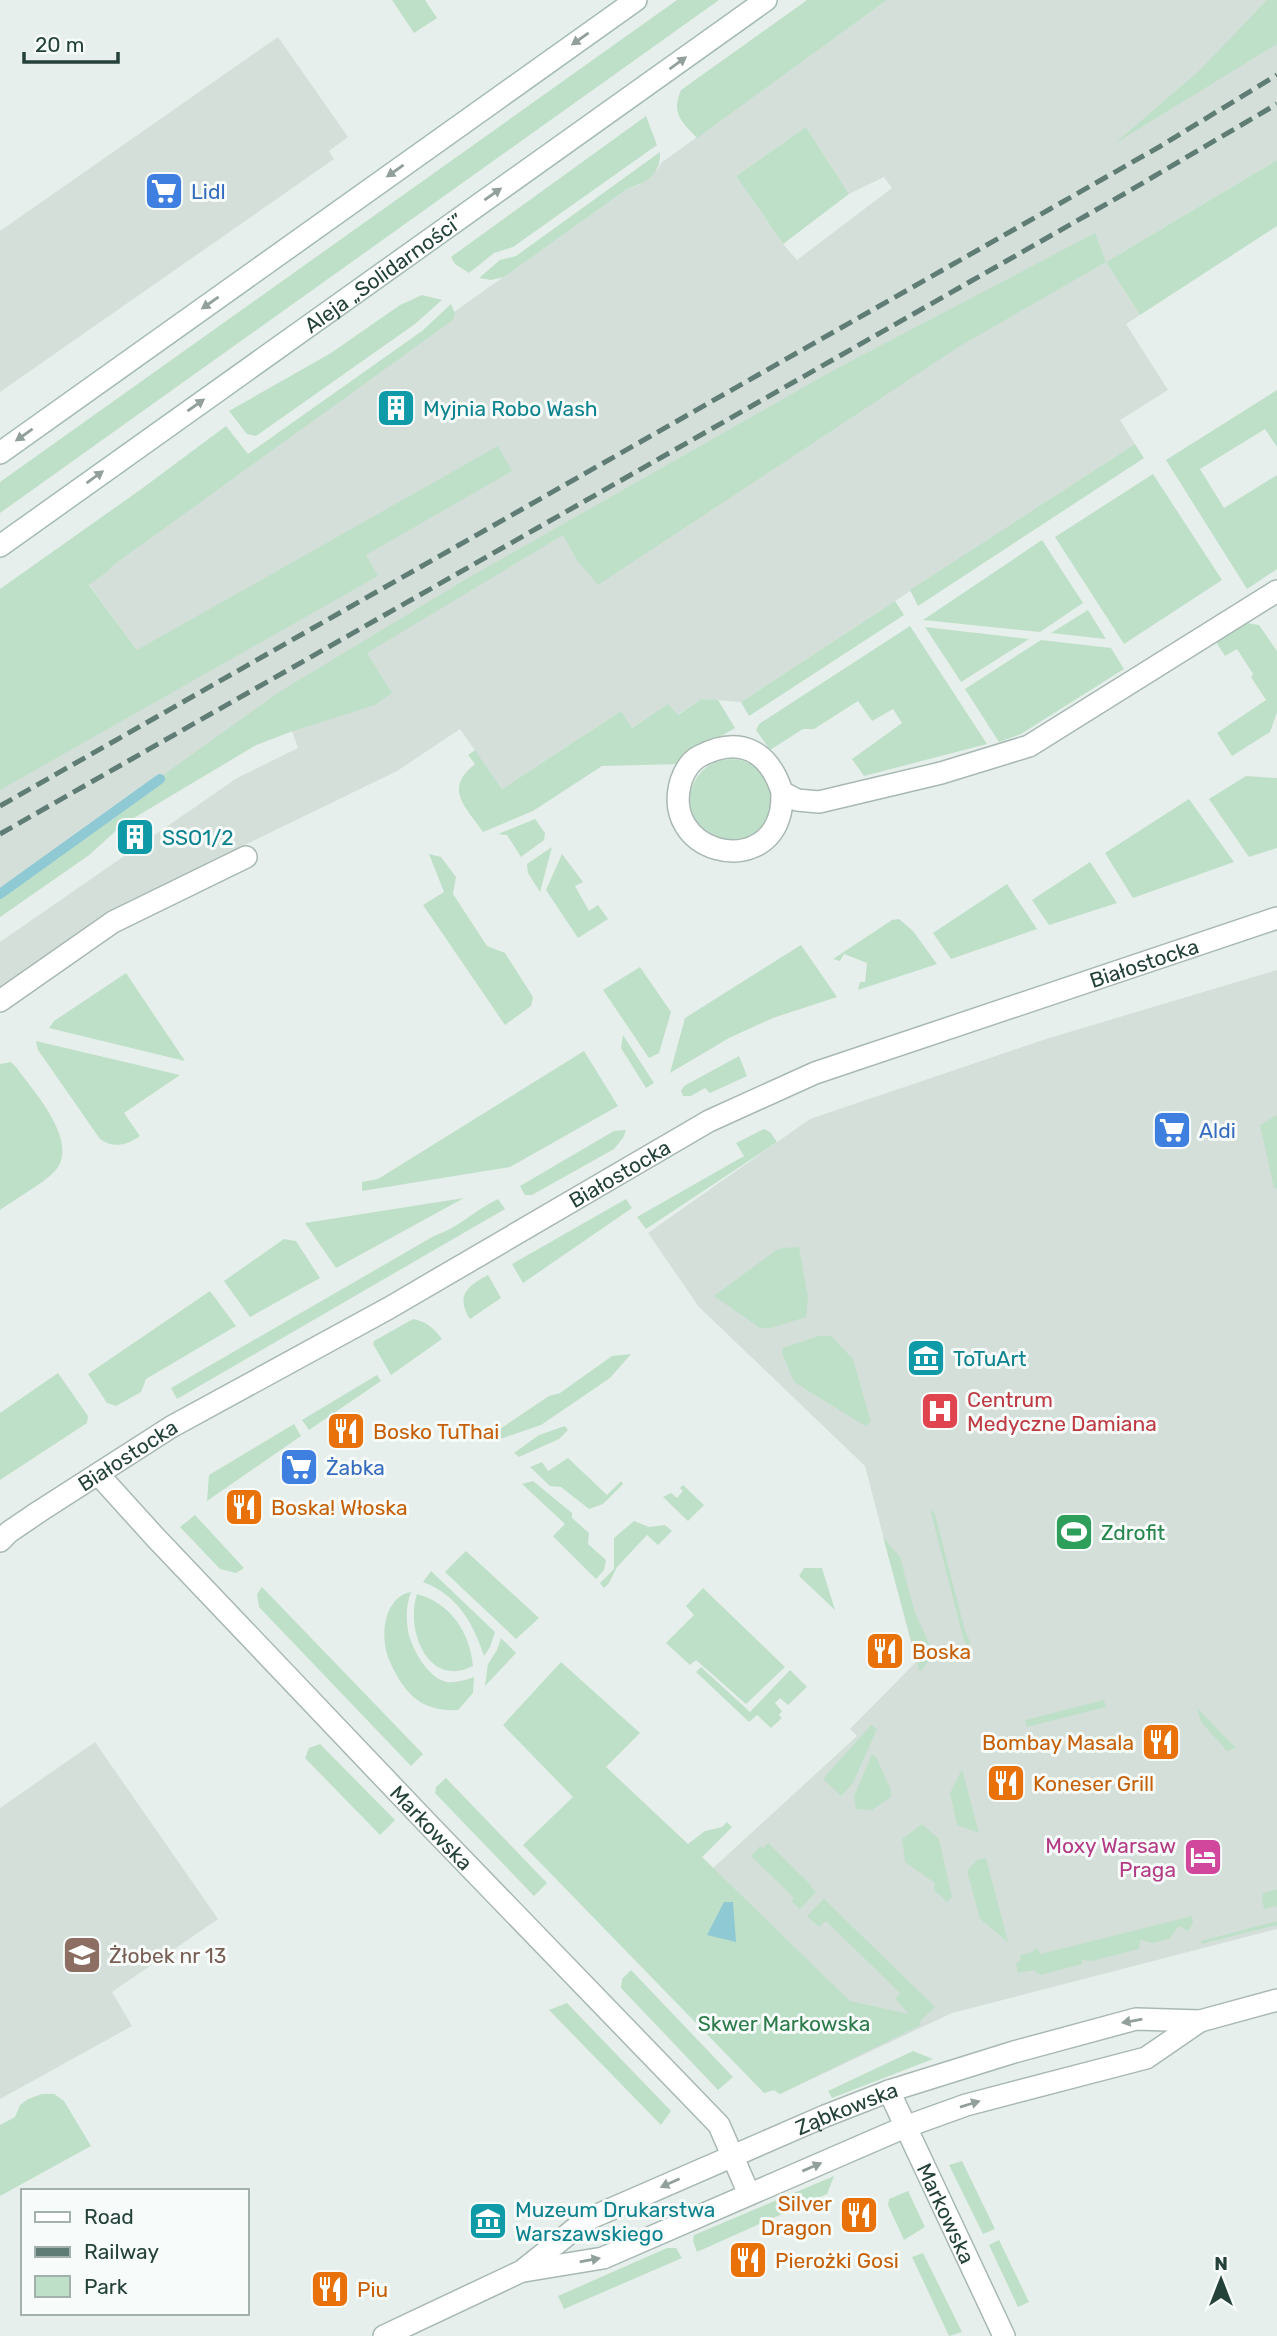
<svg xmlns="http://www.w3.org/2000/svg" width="1277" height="2336" font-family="Rubik,sans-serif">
<rect width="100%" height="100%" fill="#e6efeb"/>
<path fill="#d4dfda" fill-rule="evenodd" d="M887,0H1277V160L1106,262L1140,315L1126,324L1168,390L1120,420L1135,444L741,702L701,699L677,715L668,705L631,728L621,711L502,789L460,729L397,771L105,913L0,986V942L237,778L298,748L292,731L256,745L122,825L89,855L0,917V730L137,650L83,576L627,189L639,185L658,169L661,163ZM806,127L849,194L884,177L892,188L797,260L783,244L736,176Z
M278,37L348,137L329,151L334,159L0,392V231Z
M1277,970V1929L952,2013L780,2094L774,2090L764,2093L742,2068L662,1915L857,1736L850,1729L916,1662L865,1466L699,1307L648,1233L810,1119L1046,1039Z
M95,1742L218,1919L112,1992L132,2026L0,2099V1808Z"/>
<path fill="#bfe0c8" d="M392,0H425L437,18L414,33Z
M677,0H719L0,513V482Z
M807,0H887L697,138C681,121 671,114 681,90Z
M1267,0H1277V44L1114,144L1200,70Z
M646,116L657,145L513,247L494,253L469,273L455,264L451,257Z
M806,127L849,194L783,244L736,176Z
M660,152C661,175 647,182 627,189L504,277L491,280L479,278L500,260L516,256Z
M1277,160V226L1140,315L1106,262L960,346L598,585L577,560L563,535L367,653L392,693L375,705L293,731L256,745L122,825L89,855L0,917V893L28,872L279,692L468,578L834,370L1095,233L1106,262Z
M422,295L442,300L415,324L256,436L247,434L229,411L331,353L400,305Z
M451,304L455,314L453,320L112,566L108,571L89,585L137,650L498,446L512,471L366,555L378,576L0,790V589L140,490L226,426L248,454L422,331Z
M1277,390V447L1265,429L1200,469L1224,508L1277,475V569L1247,589L1166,460Z
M1135,444L1144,458L918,606L910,590Z
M1153,474L1222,580L1124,644L1055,537Z
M1042,540L1083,603L1040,632L923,620Z
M895,601L904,615L749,716L741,702Z
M1088,610L1106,639L1051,633Z
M1246,623L1259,625L1277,651V712L1270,732L1232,756L1217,733L1266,700L1251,677L1253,674L1237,649L1225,656L1216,642Z
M910,626L987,744L864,776L852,759L902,723L893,709L872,721L858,701L814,729H803L770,750L756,730L759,724Z
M925,627L1029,639L961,682Z
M1041,640L1111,648L1124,669L1021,734L999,742L965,689Z
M701,699L718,700L735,728L690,754L681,764L602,766L533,811L483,832C466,807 443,789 475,764L468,755L475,750L502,789L621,711L632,728L668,704L678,715Z
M690 800a41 41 0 1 1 82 0a41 41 0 1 1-82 0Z
M1246,776L1277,778V848L1249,857L1209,799Z
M1189,799L1234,862L1133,898L1105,853Z
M535,819L545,833L544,840L521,857L507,835L498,834Z
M552,847L540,892L528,873L527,864Z
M429,854L441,857L456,877L453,894L487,946L505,953L533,997L531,1006L505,1025L423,905L444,892Z
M562,854L583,882L575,886L589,911L598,905L608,919L578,938L546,890Z
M1090,862L1117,903L1049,925L1032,900Z
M1007,884L1037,929L951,959L933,933Z
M899,919L913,931L937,964L858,990L860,982H865L867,963L844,954L840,961L833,959L892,920Z
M801,945L837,997L773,1018L729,1038L670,1073L685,1018Z
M640,967L671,1012L659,1053L649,1058L603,990Z
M126,973L185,1061L49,1028L54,1021Z
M623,1035L654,1083L646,1088L621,1048Z
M36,1041L180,1075L124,1113L140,1136C127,1145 114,1149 100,1139L38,1050Z
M584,1051L618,1106L510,1167L362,1191V1182L378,1179Z
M739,1056L747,1076L710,1093L705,1088L691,1096H683L681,1091L684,1086Z
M11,1062L16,1067C33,1091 82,1143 54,1172C41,1185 15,1199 0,1210V1064Z
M1277,1115V1189L1274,1188L1260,1125Z
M764,1129L770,1132L777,1142L646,1229L637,1217L744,1156L736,1143Z
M626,1130L623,1138L614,1149L532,1195H525L520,1186L614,1131Z
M464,1198L336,1268L305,1223Z
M498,1199L505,1209L177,1399L171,1388L434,1236C458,1228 475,1210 498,1199Z
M626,1199L632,1208L523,1283L512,1264Z
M284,1239L296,1241L320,1278L250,1317L224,1281Z
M799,1247L808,1297L806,1317L771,1328H760L714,1296L775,1251L782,1248Z
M488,1275L501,1298L470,1319C455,1295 468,1286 488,1275Z
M210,1291L236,1326L146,1379L141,1392L116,1406L107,1403L88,1374Z
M413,1319C427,1322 433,1327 442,1339L391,1375L373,1344L374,1341Z
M819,1336H831L853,1359L871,1422L865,1426L794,1382L782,1353L783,1348Z
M631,1354L610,1378L541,1425L500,1439L494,1433L549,1396L560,1393L612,1356Z
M58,1373L88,1416L87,1423L0,1480V1413Z
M377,1375L381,1381L309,1430L302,1420Z
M294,1424L301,1436L207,1501L209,1475Z
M565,1426L568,1430L559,1439L519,1457L514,1453L539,1435Z
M568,1458L607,1495L621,1481L623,1484L603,1504L589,1509L561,1487L550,1486L530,1467L542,1462L548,1471Z
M533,1481L572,1513V1518L589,1533L588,1544L606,1560L604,1570L596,1579L553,1536L565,1524L522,1484Z
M683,1485L704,1505L688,1521L663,1497L671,1493L677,1498L683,1491L680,1488Z
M930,1509L935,1514L965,1631L970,1641L969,1648L964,1641Z
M195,1515L244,1568L236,1573L220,1569L180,1527Z
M634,1521L649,1527L665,1525L672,1531L658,1545L647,1535L617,1567L609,1583L604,1588L600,1583L614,1569V1538Z
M883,1537L900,1557L915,1613L934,1654L920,1672Z
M466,1551L539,1618L516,1639L445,1572Z
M804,1568H822L835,1610L799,1576Z
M431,1571L495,1632L490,1647L484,1656C473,1622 457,1595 423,1582Z
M262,1587L423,1754L411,1766L259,1607L257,1594Z
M703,1588L785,1667L746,1704L696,1660L690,1665L666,1643L694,1615L686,1606Z
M411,1592C406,1605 406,1618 408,1631C411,1647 428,1679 447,1682C456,1683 466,1680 474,1677L473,1693L458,1710C443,1711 427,1708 416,1699C403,1689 394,1672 388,1657C380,1635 384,1597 411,1592Z
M417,1594C450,1603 470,1632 473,1666C428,1689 405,1630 417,1594Z
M501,1638L516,1653L485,1686L488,1664L497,1650Z
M561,1662L640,1733L606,1767L688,1844L705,1831L722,1827L727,1822L732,1827L702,1857L850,2001L909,2014L895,1999L900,1993L826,1921L819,1927L807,1916L824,1899L935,2007L919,2022L921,2025L780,2094L774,2090L764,2093L523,1845L573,1797L503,1725Z
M701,1667L750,1712L790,1670L807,1687L788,1705L780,1698L775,1703L782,1711L779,1715L782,1718L771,1728L757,1715L749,1722L696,1672Z
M1104,1700L1106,1707L1027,1727L1025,1720Z
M1197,1708L1236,1748L1227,1751L1201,1722Z
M871,1725L877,1729L853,1783L841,1796L823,1779Z
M320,1744L395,1820L380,1835L305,1758L309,1748Z
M872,1754L876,1757L891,1790V1797L872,1810L856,1809L854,1796Z
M962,1769L979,1833L957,1825L950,1793Z
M446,1778L547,1883L534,1896L435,1793L436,1787Z
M922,1824L939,1839L952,1897L947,1902L934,1890L935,1883L905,1862L902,1839Z
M768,1843L811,1885L810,1886L816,1892L800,1909L791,1901L794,1898L751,1856L760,1846L763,1848Z
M986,1858L1008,1942L980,1919L967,1871L977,1860Z
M1277,1889V1906L1264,1909L1262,1900L1263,1893Z
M1192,1916L1193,1923L1188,1931L1179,1926L1169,1939L1153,1943L1140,1940L1139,1949L1092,1961L1082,1960V1964L1040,1975L1034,1970L1018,1973L1016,1964L1021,1959L1020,1955L1032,1952L1037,1947L1040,1954Z
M1277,1921V1925L1201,1944V1941Z
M631,1970L733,2077L718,2090L621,1988L622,1979Z
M567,2003L671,2111L661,2125L549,2010Z
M913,2051L933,2059L832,2098L828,2091Z
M42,2094H54L64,2101L91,2146L0,2196V2125L15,2117L20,2105L28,2099Z
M962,2161L995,2229L983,2234L949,2165Z
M834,2176L827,2194L697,2252L693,2241L694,2235Z
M908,2191L925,2227L904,2240L888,2205L889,2199Z
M999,2240L1029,2302L1018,2307L989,2245Z
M667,2248H676L682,2258L564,2309L558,2296Z
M923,2253L962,2332L949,2336L912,2257Z"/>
<path fill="#8ec9d4" d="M724,1902H733L736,1942L707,1935Z"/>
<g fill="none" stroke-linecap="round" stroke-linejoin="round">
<path stroke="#8ec9d4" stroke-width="10" d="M0,894L160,779"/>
<g stroke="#a8b8b2" stroke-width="24">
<g id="minor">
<path d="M782,792C782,799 782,807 780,814C763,879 660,852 681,781C684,772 690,761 700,756C740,735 769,751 782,792L797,800L819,802L941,773L1029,746L1277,591"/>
<path d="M0,1001L113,922L246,857"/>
<path id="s1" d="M98,1474L155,1537L430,1826L719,2125L749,2194"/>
<path id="s2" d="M0,1541L9,1532L40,1511L171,1427L389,1308L709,1121L815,1073L1277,918"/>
<path id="s3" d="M889,2091L1004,2336"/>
</g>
</g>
<g stroke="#a8b8b2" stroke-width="24">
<g id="tertiary">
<path d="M524,2271L603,2258L905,2127L966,2105L1146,2058L1200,2021"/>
<path id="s4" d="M384,2336L522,2271L586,2220L825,2116L889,2091L1014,2052L1136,2019L1200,2021L1277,2000"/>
</g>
</g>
<g stroke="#a4bbb3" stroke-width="24">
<g id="secondary">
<path d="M0,453L636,0"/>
<path id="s5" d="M0,546L766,0"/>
</g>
</g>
<use href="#minor" stroke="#fff" stroke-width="21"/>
<use href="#tertiary" stroke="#fff" stroke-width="21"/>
<use href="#secondary" stroke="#fff" stroke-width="21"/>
<path stroke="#5f7d75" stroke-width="5" stroke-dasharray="14 7" stroke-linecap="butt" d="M0,806L1050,209L1159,147L1277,75
M0,834L1124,194L1277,104"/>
</g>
<defs><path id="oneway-solid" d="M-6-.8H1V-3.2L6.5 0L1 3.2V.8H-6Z" transform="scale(1.75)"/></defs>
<g fill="#92a09c">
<use href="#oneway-solid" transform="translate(580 39) rotate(145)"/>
<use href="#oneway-solid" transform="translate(678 63) rotate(-36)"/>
<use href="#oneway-solid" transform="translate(395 171) rotate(145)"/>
<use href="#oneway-solid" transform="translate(493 194) rotate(-35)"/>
<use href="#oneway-solid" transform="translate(210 303) rotate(145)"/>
<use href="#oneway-solid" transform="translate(196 405) rotate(-35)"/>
<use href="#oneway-solid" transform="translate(24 435) rotate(145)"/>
<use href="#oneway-solid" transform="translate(95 477) rotate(-36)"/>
<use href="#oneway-solid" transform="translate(1132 2021) rotate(170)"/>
<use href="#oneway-solid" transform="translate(970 2104) rotate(-17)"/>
<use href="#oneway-solid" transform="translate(812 2167) rotate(-23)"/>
<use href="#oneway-solid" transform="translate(670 2183) rotate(156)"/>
<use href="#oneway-solid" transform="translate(590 2260) rotate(-10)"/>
</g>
<defs>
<g id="supermarket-square" transform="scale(2.0125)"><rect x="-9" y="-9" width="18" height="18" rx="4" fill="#3f7fe0" stroke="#f7fbf9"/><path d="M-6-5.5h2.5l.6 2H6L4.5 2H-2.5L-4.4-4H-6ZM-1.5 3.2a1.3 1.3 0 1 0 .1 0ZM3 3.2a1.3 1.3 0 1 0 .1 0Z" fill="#fff"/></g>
<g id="building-square" transform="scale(2.0125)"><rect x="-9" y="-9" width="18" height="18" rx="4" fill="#0f9aa8" stroke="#f7fbf9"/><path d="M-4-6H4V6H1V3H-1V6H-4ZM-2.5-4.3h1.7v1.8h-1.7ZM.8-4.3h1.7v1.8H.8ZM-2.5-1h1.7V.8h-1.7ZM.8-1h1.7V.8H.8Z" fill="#fff"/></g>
<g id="museum-square" transform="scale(2.0125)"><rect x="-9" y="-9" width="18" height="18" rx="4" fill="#0f9aa8" stroke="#f7fbf9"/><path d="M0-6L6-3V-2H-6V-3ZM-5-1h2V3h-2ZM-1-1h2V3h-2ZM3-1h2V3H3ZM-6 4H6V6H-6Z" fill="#fff"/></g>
<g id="hospital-square" transform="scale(2.0125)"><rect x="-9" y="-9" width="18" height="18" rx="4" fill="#e0444e" stroke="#f7fbf9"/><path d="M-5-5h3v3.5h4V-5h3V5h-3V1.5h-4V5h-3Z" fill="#fff"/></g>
<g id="restaurant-square" transform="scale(2.0125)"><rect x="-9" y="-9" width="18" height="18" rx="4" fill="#e8710a" stroke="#f7fbf9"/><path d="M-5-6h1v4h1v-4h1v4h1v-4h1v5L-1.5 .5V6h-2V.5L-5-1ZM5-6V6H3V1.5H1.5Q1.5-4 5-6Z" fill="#fff"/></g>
<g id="stadium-square" transform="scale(2.0125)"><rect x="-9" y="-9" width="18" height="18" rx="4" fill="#2e9e5b" stroke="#f7fbf9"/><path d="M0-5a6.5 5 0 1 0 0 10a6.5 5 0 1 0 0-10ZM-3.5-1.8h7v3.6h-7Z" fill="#fff"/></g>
<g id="hotel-square" transform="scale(2.0125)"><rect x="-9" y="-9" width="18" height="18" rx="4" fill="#d1479c" stroke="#f7fbf9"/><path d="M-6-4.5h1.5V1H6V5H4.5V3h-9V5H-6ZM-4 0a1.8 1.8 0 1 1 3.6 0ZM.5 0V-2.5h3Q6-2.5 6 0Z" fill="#fff"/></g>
<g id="school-square" transform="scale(2.0125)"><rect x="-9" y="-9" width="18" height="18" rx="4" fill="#8d6e63" stroke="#f7fbf9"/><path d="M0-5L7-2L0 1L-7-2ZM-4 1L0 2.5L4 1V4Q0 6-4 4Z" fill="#fff"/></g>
</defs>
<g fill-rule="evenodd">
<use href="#supermarket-square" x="164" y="191"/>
<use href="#building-square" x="396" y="408"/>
<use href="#building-square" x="135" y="837"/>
<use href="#supermarket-square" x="1172" y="1130"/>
<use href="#museum-square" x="926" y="1358"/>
<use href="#hospital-square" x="940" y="1411"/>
<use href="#restaurant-square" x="346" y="1431"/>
<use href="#supermarket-square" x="299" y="1467"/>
<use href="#restaurant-square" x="244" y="1507"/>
<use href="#stadium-square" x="1074" y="1532"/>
<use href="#restaurant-square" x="885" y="1651"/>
<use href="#restaurant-square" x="1161" y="1742"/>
<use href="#restaurant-square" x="1006" y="1783"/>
<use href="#hotel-square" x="1203" y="1857"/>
<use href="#school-square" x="82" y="1955"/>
<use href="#restaurant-square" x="859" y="2215"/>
<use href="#museum-square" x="488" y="2221"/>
<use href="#restaurant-square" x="748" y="2260"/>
<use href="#restaurant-square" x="330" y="2289"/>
</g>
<g text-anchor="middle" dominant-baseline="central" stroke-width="6" stroke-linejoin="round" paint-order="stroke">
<g font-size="21" fill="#366cbe" stroke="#f7fbf9" text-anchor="start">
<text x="191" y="191">Lidl</text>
<text x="1199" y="1130">Aldi</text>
<text x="326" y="1467">Żabka</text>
</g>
<g font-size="21" fill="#24423a" stroke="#f7fbf9">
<text stroke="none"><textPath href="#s5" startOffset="471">Aleja „Solidarności”</textPath></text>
<text stroke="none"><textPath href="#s2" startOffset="1288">Białostocka</textPath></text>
<text stroke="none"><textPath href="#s2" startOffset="721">Białostocka</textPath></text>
<text stroke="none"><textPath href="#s2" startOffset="154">Białostocka</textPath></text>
<text stroke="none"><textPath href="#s1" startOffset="486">Markowska</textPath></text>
<text stroke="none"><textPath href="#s4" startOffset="518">Ząbkowska</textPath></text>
<text stroke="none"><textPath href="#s3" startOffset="135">Markowska</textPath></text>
</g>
<g font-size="21" fill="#0d838f" stroke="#f7fbf9" text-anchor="start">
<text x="423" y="408">Myjnia Robo Wash</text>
<text x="162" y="837">SSO1/2</text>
<text x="953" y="1358">ToTuArt</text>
<text x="515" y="2209">Muzeum Drukarstwa<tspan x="515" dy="24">Warszawskiego</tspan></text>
</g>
<g font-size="21" fill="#be3a42" stroke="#f7fbf9" text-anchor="start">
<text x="967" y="1399">Centrum<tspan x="967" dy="24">Medyczne Damiana</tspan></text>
</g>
<g font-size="21" fill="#c56008" stroke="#f7fbf9" text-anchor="start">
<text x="373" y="1431">Bosko TuThai</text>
<text x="271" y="1507">Boska! Włoska</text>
<text x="912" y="1651">Boska</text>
<text x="1134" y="1742" text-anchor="end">Bombay Masala</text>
<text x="1033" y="1783">Koneser Grill</text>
<text x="832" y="2203" text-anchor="end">Silver<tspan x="832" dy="24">Dragon</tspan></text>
<text x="775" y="2260">Pierożki Gosi</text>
<text x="357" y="2289">Piu</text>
</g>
<g font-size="21" fill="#27864d" stroke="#f7fbf9" text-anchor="start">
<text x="1101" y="1532">Zdrofit</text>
</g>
<g font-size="21" fill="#b23c85" stroke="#f7fbf9" text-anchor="end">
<text x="1176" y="1845">Moxy Warsaw<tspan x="1176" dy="24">Praga</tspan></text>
</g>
<g font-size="21" fill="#785e54" stroke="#f7fbf9" text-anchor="start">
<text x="109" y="1955">Żłobek nr 13</text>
</g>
<g font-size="21" fill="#2d7a4b" stroke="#f7fbf9">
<text x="784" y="2023">Skwer Markowska</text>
</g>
</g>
<rect x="21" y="2189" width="228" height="126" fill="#f7fbf9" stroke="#a3b1ad" stroke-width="2"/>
<rect x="35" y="2212" width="35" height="10" fill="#ffffff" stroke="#a3b1ad" stroke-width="2"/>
<text x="84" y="2224" font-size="21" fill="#24423a">Road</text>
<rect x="35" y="2247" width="35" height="10" fill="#5f7d75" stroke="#a3b1ad" stroke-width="2"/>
<text x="84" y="2259" font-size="21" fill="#24423a">Railway</text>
<rect x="35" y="2276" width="35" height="21" fill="#bfe0c8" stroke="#a3b1ad" stroke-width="2"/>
<text x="84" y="2294" font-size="21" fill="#24423a">Park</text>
<g transform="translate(1221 2280)" stroke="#f7fbf9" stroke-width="5" paint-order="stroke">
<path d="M0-5L12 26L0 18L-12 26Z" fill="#24423a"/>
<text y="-10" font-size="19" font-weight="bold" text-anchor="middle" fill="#24423a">N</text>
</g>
<path d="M24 52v10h94v-10" fill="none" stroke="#24423a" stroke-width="3.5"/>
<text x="35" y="52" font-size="21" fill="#24423a" stroke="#f7fbf9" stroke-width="5" paint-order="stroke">20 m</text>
</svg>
